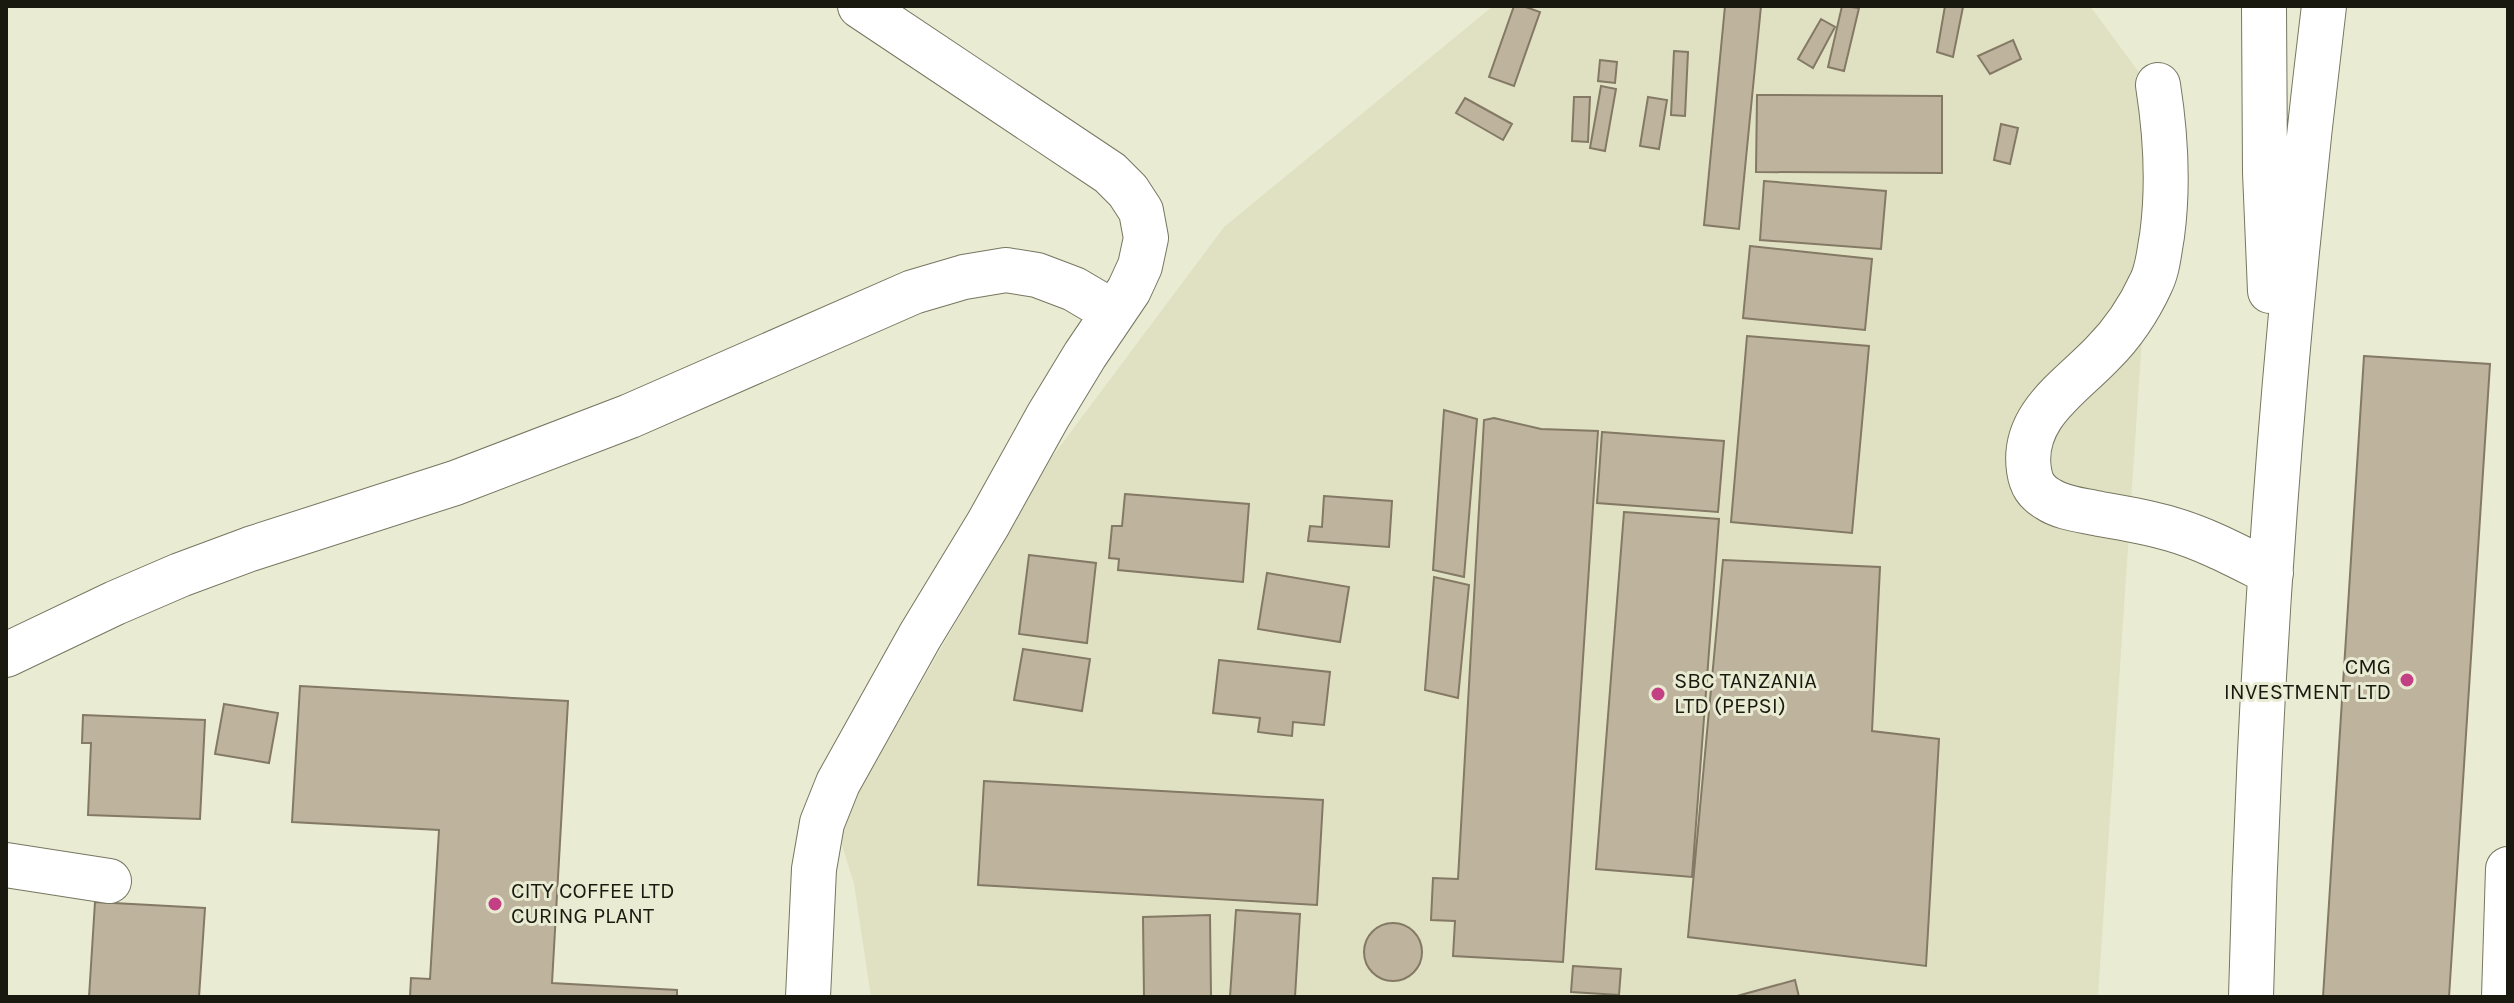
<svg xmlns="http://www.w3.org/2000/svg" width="2514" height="1003" font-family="Karla,sans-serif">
<rect width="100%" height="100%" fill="#eaebd3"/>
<path fill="#e0e1c2" d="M1493,6H2090L2158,98L2098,997H871L854,884L837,829L1049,461L1224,227Z"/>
<path fill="#beb49e" stroke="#837965" stroke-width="2" d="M1514,6H1523L1540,12L1514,86L1489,77Z
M1725,6H1761L1739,229L1704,225Z
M1842,6L1859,8L1844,71L1828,67Z
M1945,6L1963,7L1953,57L1937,52Z
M1821,19L1835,27L1813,68L1798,59Z
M2013,40L2021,59L1990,74L1978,56Z
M1674,51L1688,52L1685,116L1671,115Z
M1600,60L1617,62L1615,83L1598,81Z
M1601,86L1616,89L1605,151L1590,148Z
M1757,95L1942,96V173L1756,172Z
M1574,97H1590L1588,142L1572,141Z
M1648,97L1667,100L1659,149L1640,146Z
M1465,98L1512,124L1503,140L1456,113Z
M2001,124L2018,128L2010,164L1994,160Z
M1764,181L1886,191L1881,249L1760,240Z
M1750,246L1872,259L1865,330L1743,318Z
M1747,336L1869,346L1852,533L1731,522Z
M2364,356L2490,364L2449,997H2323Z
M1444,410L1477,419L1464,577L1433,570Z
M1494,418L1541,429L1598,431L1563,962L1453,956L1455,921L1431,920L1433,878L1458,879L1484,420Z
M1602,432L1724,441L1718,512L1597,503Z
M1125,494L1249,504L1243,582L1118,570L1119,559L1109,558L1112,526H1122Z
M1324,496L1392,501L1389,547L1308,541L1310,526L1322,527Z
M1624,512L1719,519L1692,877L1596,869Z
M1029,555L1096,563L1087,643L1019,634Z
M1723,560L1880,567L1872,731L1939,739L1926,966L1688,937Z
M1267,573L1349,587L1340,642L1258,629Z
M1434,577L1469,585L1458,698L1425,690Z
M1023,649L1090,659L1082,711L1014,700Z
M1219,660L1330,672L1324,725L1293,722L1292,736L1258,732L1260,718L1213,713Z
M300,686L568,701L552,983L677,990V997H410L411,978L430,979L439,830L292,822Z
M224,704L278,713L269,763L215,754Z
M83,715L205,720L200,819L88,815L91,743H82Z
M984,781L1323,800L1317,905L978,885Z
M95,902L205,908L199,997H89Z
M1236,910L1300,914L1295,997H1230Z
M1210,915L1211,997H1144L1143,917Z
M1364 952a29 29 0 1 1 58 0a29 29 0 1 1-58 0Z
M1573,966L1621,969L1619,995L1571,992Z
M1795,980L1799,997L1737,996Z"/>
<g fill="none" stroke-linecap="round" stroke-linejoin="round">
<g stroke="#767661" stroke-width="46">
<path id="minor" d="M2264,6L2265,172L2270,291
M2158,85C2166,136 2169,184 2162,236C2159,252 2158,269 2151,283C2139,309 2123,333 2103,353C2071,387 2021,416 2029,470C2031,484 2036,492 2048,499C2063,509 2083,510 2100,514C2124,518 2148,522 2171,529C2206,539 2239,557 2271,573
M6,655L115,603L180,575L250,549L455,483L630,416L913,292L964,277L1006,270L1037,275L1074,289L1113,312
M6,865L109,881
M808,997L814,869L822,823L838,783L920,636L988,524L1048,416L1085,355L1129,290L1140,266L1146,238L1141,211L1128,191L1110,173L860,6
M2251,997C2259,666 2284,335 2324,6
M2504,997L2508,869"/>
</g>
<use href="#minor" stroke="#fff" stroke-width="44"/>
</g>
<g fill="#c44085" stroke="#eaebd3" stroke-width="3">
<circle cx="2407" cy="680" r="8"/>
<circle cx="1658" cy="694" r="8"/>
<circle cx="495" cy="904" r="8"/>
</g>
<g text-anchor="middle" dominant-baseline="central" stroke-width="6" stroke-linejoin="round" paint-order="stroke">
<g font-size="22" fill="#191910" stroke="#eaebd3" text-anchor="start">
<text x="2391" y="667" text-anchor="end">CMG<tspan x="2391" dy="25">INVESTMENT LTD</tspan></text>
<text x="1674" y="681">SBC TANZANIA<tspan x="1674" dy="25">LTD (PEPSI)</tspan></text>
<text x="511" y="891">CITY COFFEE LTD<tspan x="511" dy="25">CURING PLANT</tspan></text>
</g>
</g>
<rect width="2514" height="1003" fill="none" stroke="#191910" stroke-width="16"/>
</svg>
